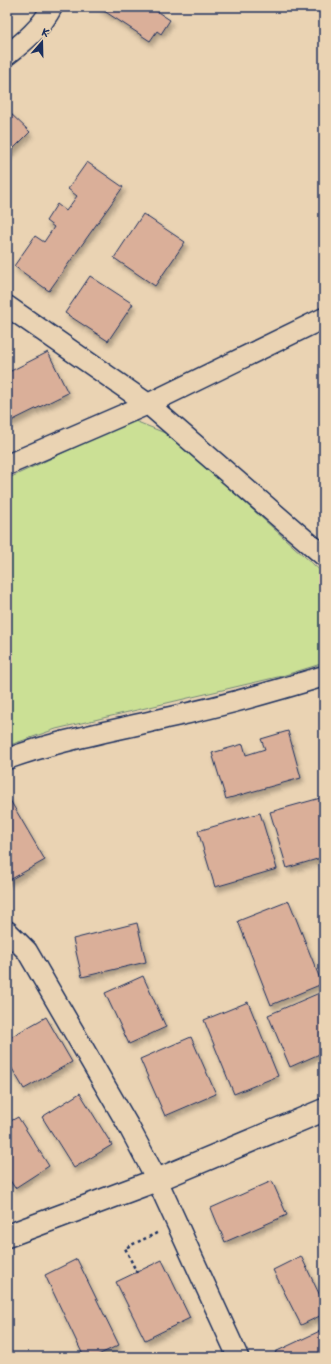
<svg xmlns="http://www.w3.org/2000/svg" width="331" height="1364" font-family="Mali,sans-serif">
<defs>
<filter id="shadow"><feDropShadow dx="2.5" dy="4.5" stdDeviation="2" flood-color="#0004"/></filter>
</defs>
<rect width="100%" height="100%" fill="#ead3b3"/>
<filter id="ink" filterUnits="userSpaceOnUse"><feTurbulence type="fractalNoise" baseFrequency=".025" numOctaves="2"/><feDisplacementMap in="SourceGraphic" scale="8" xChannelSelector="R" yChannelSelector="G"/><feConvolveMatrix kernelMatrix="1 2 1 2 8 2 1 2 1" color-interpolation-filters="sRGB"/></filter>
<g filter="url(#ink)">
<path fill="#cbe095" stroke="#73887a" d="M135,421L170,435L324,574V663L282,676L56,729L7,746V479L116,428Z"/>
<path fill="#daaf99" stroke="#1b2f5e" filter="url(#shadow)" d="M98,7H150L170,20L161,34L157,31L150,41Z
M7,110L30,132L7,155Z
M87,162L123,187L49,291L14,266L35,236L44,242L54,227L46,221L57,204L66,211L77,196L68,189Z
M143,214L185,242L155,286L114,258Z
M90,276L133,304L108,341L65,313Z
M48,352L68,393L7,423V373Z
M288,731L301,778L226,799L212,753L243,744L246,755L265,749L261,739Z
M7,795L45,860L8,881L7,879Z
M324,797V857L287,868L270,812Z
M260,813L277,869L215,887L198,831Z
M289,901L322,984L271,1005L238,921Z
M137,923L146,962L82,977L73,939Z
M143,976L166,1027L129,1044L105,993Z
M324,991V1052L290,1067L268,1015Z
M248,1002L278,1076L234,1094L204,1020Z
M46,1017L72,1062L24,1089L7,1060V1039Z
M191,1037L216,1094L165,1116L140,1059Z
M80,1093L112,1145L74,1168L42,1117Z
M18,1117L49,1166L15,1188L7,1176V1123Z
M272,1181L287,1215L225,1242L211,1208Z
M301,1256L324,1304V1314L301,1325L273,1270Z
M77,1259L119,1345L94,1357H84L45,1275Z
M162,1260L190,1318L145,1340L116,1282Z
M324,1329V1357H278L275,1352Z"/>
<g fill="none" stroke-linecap="round" stroke-linejoin="round">
<g stroke="#1b2f5e" stroke-width="23">
<path id="minor" d="M7,55C25,41 41,28 52,7
M7,306L148,404L324,556
M7,465L148,404L324,318
M7,759C59,740 112,731 166,718C219,707 272,692 324,676
M7,931L27,951L129,1127L157,1180L238,1357"/>
</g>
<g stroke="#1b2f5e" stroke-width="25">
<path id="tertiary" d="M7,1236L157,1180L324,1110"/>
</g>
<path stroke="#1b2f5e" stroke-width="2.5" stroke-dasharray="3 3" stroke-linecap="butt" d="M137,1273L125,1248L159,1232"/>
<use href="#minor" stroke="#ead3b3" stroke-width="20"/>
<use href="#tertiary" stroke="#ead3b3" stroke-width="22"/>
</g>
</g>
<rect width="331" height="1364" fill="none" stroke="#ead3b3" stroke-width="24"/>
<rect x="12" y="12" width="307" height="1340" fill="none" stroke="#1b2f5e" stroke-width="1.5" filter="url(#ink)"/>
<g transform="translate(42 42) rotate(20)" stroke="#ead3b3" stroke-width="3" paint-order="stroke">
<path d="M0-3L7 15L0 10L-7 15Z" fill="#1b2f5e"/>
<text y="-6" font-size="11" font-weight="bold" text-anchor="middle" fill="#1b2f5e">K</text>
</g>
</svg>
